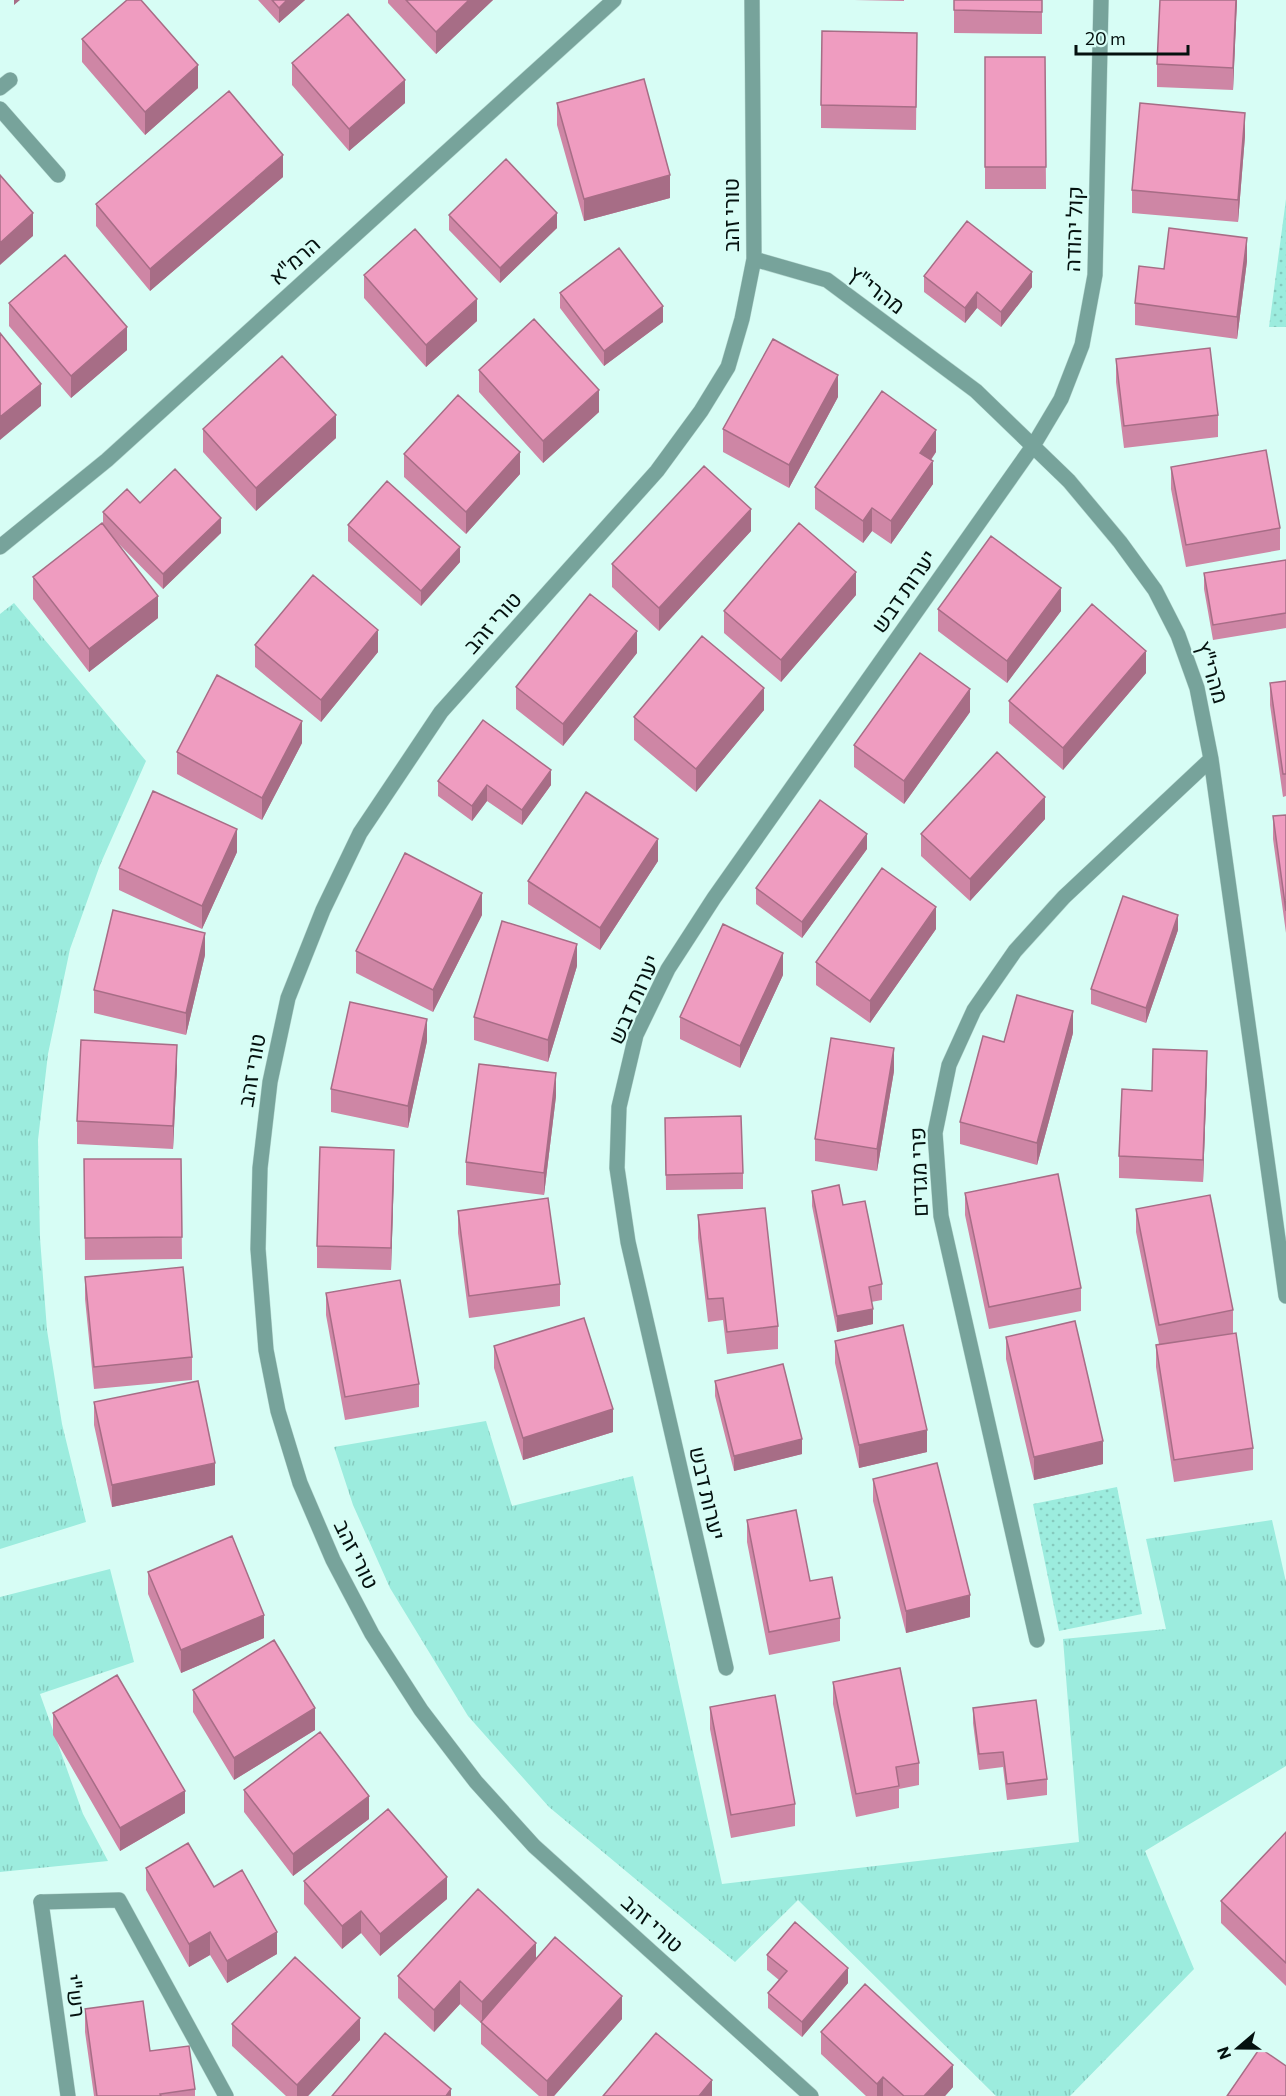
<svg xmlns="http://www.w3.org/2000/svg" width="1286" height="2096" font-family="Commissioner,Heebo,sans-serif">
<defs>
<pattern id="grass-tufts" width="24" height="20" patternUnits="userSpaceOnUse" patternTransform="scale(1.5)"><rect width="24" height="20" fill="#9cecde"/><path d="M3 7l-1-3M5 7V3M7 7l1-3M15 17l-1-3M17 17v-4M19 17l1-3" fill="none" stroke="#85c9bd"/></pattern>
<pattern id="park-dots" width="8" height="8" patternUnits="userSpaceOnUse" patternTransform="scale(1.5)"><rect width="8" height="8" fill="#9cecde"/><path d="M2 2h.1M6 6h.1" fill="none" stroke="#85c9bd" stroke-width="1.8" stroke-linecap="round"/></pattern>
</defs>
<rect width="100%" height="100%" fill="#d7fdf5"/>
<path fill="url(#grass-tufts)" d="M14,603L146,761L100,865L70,949L48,1054L38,1140L40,1238L47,1330L62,1424L86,1522L0,1549V614Z
M486,1421L512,1506L633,1476L722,1884L1079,1842L1063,1639L1166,1629L1146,1539L1272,1520L1286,1582V1766L1145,1851L1194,1969L1070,2096H996L798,1900L735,1962L549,1807L468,1716L390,1588L353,1505L334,1447Z
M110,1569L134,1662L40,1694L83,1814L108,1861L0,1872V1597Z"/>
<path fill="url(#park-dots)" d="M1286,199V327H1269Z
M1117,1487L1142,1614L1059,1631L1033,1504Z"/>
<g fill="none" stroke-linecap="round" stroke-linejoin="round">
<g stroke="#b5d7d0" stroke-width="16">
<path id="service" d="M0,109L58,175
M41,1902L119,1900L226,2096"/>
</g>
<g stroke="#b5d7d0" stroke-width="16">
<path id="minor" d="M752,0L754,259L742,319L728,367L701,411L657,471L441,712L360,833L323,910L288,998L270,1082L260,1168L258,1249L266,1350L278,1411L300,1483L333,1560L372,1634L421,1710L476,1782L534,1846L811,2096
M0,88L10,80
M754,259L827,280L976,391L1069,481L1120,542L1155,590L1178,635L1197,688L1211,759L1286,1296
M1037,1640L941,1216L935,1133L949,1065L974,1010L1015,951L1064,897L1211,759
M726,1668L628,1242L617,1168L619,1107L636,1035L668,969L714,898L1033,446L1061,399L1082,345L1095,275L1101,0
M41,1902L68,2096"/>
</g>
<g stroke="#b5d7d0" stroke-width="16">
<path id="tertiary" d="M0,547L107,460L614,0"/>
</g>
<use href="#service" stroke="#77a39b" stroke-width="15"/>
<use href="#minor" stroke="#77a39b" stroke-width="15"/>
<use href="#tertiary" stroke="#77a39b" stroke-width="15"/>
</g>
<path fill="#ce86a5" d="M258,0H305L279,23Z
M388,0H493L436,54L388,3Z
M854,0H904V1Z
M954,0H1042V34L954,33Z
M1237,0L1233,90L1157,87V64Z
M917,33L916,130L821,128V105Z
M82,39L198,88L145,135L82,62Z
M985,57H1045L1046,189H985Z
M292,63L405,103L349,151L292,85Z
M557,103L670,198L584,221L557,125Z
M1245,136L1238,222L1132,213V190Z
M283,177L150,291L96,226V204Z
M449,215L557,228L500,283L449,230Z
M1247,261L1237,339L1135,325V303L1164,269Z
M364,275L477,321L426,367L364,298Z
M924,276L1032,287L1001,327L977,308L965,323L924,292Z
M560,293L663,322L604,366L560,308Z
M9,303L127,350L71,398L9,326Z
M1116,359L1218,415V437L1124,448L1116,382Z
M479,370L599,412L543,463L479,392Z
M838,397L789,488L723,452V429Z
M203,429L336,438L256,511L203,452Z
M936,452L931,460L933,484L891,544L872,531L863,543L815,509V487Z
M404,454L520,474L466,534L404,477Z
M1171,467L1280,528V550L1186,567L1171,489Z
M140,503L221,533L163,589L113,538L158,618L89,672L33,599V577L103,525V512Z
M348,525L460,562L421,606L348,541Z
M751,531L659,631L612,587V564Z
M1286,560V628L1213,640L1204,589V573Z
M856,595L781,682L724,633V611Z
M938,609L1061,611L1007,683L938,631Z
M255,645L378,652L321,722L255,667Z
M637,653L563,746L516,709V687Z
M1146,673L1063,770L1009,723V701Z
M1286,681V796L1283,797L1270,705V683Z
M764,710L696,792L634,740V717Z
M970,712L904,804L854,767V745Z
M302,743L262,820L177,774V752Z
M438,781L551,785L522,825L487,801L472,821L438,796Z
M1286,815V933L1273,839V816Z
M1045,819L970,901L921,856V834Z
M867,849L802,938L756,904V888Z
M237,852L202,929L119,890V868Z
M658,861L600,950L528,904V881Z
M482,915L433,1012L356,973V951Z
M936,929L870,1023L816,985V962Z
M1178,930L1146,1023L1091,1004V989Z
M205,955L186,1035L94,1013V990Z
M577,966L548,1062L474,1040V1017Z
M783,975L740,1068L680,1039V1017Z
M1073,1033L1037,1165L960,1144V1122Z
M427,1041L408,1128L331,1112V1089Z
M177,1067L173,1149L77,1144V1121Z
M894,1071L877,1171L815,1161V1139Z
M1207,1073L1203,1182L1119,1178V1156L1152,1091Z
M556,1096L544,1195L466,1185V1162Z
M665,1118L743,1173V1189L666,1190Z
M84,1159H181L182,1259L85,1260Z
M394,1172L391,1270L317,1268V1246Z
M812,1191L843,1205L882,1284V1300L871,1302L873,1324L837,1332L812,1206Z
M965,1193L1081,1288V1311L989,1329L965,1215Z
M1136,1209L1233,1310V1333L1253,1448V1470L1174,1482L1156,1367V1345L1159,1344L1136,1232Z
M458,1211L560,1284V1306L469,1318L458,1233Z
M698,1215L778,1326V1349L727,1354L723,1320L708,1322L698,1238Z
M85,1277L192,1357V1380L94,1389L85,1299Z
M326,1293L419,1384V1407L345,1420L326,1315Z
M1006,1337L1103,1464L1034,1480L1006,1359Z
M835,1341L927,1452L859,1468L835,1363Z
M494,1346L613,1432L523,1460L494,1368Z
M715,1381L802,1454L734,1471L715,1396Z
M94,1402L215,1485L112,1507L94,1425Z
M873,1479L970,1617L906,1633L873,1501Z
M747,1520L810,1581L840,1618V1641L769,1655L747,1542Z
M148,1572L264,1638L181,1673L148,1594Z
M833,1682L919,1763V1785L899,1789V1808L856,1817L833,1704Z
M193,1690L315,1730L234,1780L193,1712Z
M710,1707L795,1804V1826L731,1838L710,1729Z
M973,1708L1047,1779V1795L1007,1800L1003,1767L979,1770L973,1723Z
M53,1713L185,1813L120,1851L53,1735Z
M244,1790L369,1819L293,1876L244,1812Z
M1286,1832V1986L1221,1923V1901Z
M146,1868L214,1887L277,1954L227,1983L210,1955L189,1967L146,1890Z
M304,1881L447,1899L380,1956L361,1933L342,1949L304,1904Z
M767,1955L848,1983L802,2037L768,2008V1993L779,1980L767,1970Z
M536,1959L622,2019L554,2096H539L481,2044V2023L460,2004L434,2032L398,1998V1976Z
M85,2009L150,2051L195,2089V2096H94L85,2032Z
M232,2024L360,2040L308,2096H286L232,2046Z
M821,2032L953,2087L945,2096H866L821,2054Z"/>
<path fill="#a76d86" d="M14,0H20L14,5Z
M287,0H305L279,23V8Z
M469,0H493L436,54V32Z
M1236,0H1237L1233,90V68Z
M198,65V88L145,135V112Z
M405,80V103L349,151V129Z
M1245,113V136L1238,222V200Z
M283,155V177L150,291V269Z
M670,175V198L584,221V199Z
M33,213V236L0,265V243Z
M557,213V228L500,283V268Z
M1247,238V261L1237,339V317Z
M1032,272V287L1001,327V312Z
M977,292V308L965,323V308Z
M477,299V321L426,367V345Z
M663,306V322L604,366V351Z
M127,327V350L71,398V376Z
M838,375V397L789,488V465Z
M41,384V406L0,440V417Z
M599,390V412L543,463V441Z
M336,415V438L256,511V488Z
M936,430V452L920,475V453Z
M520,452V474L466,534V512Z
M933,461V484L891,544V521Z
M872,508V531L863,543V521Z
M751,509V531L659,631V608Z
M221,518V533L163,589V574Z
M460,547V562L421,606V591Z
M856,572V595L781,682V660Z
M1061,588V611L1007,683V661Z
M158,596V618L89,672V649Z
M378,630V652L321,722V700Z
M637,631V653L563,746V724Z
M1146,651V673L1063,770V748Z
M764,688V710L696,792V769Z
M970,689V712L904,804V781Z
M302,721V743L262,820V798Z
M551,770V785L522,825V810Z
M487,785V801L472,821V806Z
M1045,797V819L970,901V879Z
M237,829V852L202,929V906Z
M867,834V849L802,938V922Z
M658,839V861L600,950V928Z
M482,893V915L433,1012V990Z
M936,907V929L870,1023V1001Z
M1178,915V930L1146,1023V1008Z
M205,933V955L186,1035V1013Z
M577,944V966L548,1062V1040Z
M783,953V975L740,1068V1046Z
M1073,1011V1033L1037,1165V1143Z
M427,1019V1041L408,1128V1106Z
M177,1045V1067L173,1149V1126Z
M894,1048V1071L877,1171V1149Z
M1207,1051V1073L1203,1182V1160Z
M556,1073V1096L544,1195V1173Z
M394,1150V1172L391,1270V1248Z
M873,1309V1324L837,1332V1316Z
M613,1409V1432L523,1460V1438Z
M927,1430V1452L859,1468V1445Z
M802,1439V1454L734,1471V1456Z
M1103,1441V1464L1034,1480V1457Z
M215,1463V1485L112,1507V1485Z
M970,1595V1617L906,1633V1611Z
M264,1615V1638L181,1673V1650Z
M315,1708V1730L234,1780V1758Z
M185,1791V1813L120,1851V1828Z
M369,1796V1819L293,1876V1854Z
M447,1877V1899L380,1956V1934Z
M361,1911V1933L342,1949V1926Z
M210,1932V1955L189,1967V1944Z
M277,1932V1954L227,1983V1961Z
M536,1943V1965L482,2025V2002Z
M848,1968V1983L802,2037V2022Z
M460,1981V2004L434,2032V2010Z
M622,1996V2019L554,2096H547V2081Z
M360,2018V2040L308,2096H297V2085Z
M953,2065V2087L945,2096H924Z
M883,2077V2096H877V2084Z
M712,2080V2096H699Z
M451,2089V2096H446Z"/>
<path fill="#ef9cc0" stroke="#a76d86" stroke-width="1.5" d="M127,0H141L198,65L145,112L82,39Z
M272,0H287L279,8Z
M406,0H469L436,32Z
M954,0H1042V12L954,10Z
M1160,0H1236L1233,68L1157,64Z
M348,14L405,80L349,129L292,63Z
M822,31L917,33L916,107L821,105Z
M985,57H1045L1046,167H985Z
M644,79L670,175L584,199L557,103Z
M229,91L283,155L150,269L96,204Z
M1140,103L1245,113L1238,200L1132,190Z
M506,159L557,213L500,268L449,215Z
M0,175L33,213L0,243Z
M967,221L1032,272L1001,312L977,292L965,308L924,276Z
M1169,228L1247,238L1237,317L1135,303L1139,266L1164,269Z
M415,229L477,299L426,345L364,275Z
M619,248L663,306L604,351L560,293Z
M65,255L127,327L71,376L9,303Z
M534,319L599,390L543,441L479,370Z
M0,333L41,384L0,417Z
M773,339L838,375L789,465L723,429Z
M1210,348L1218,415L1124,426L1116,359Z
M282,356L336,415L256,488L203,429Z
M882,391L936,430L920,453L933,461L891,521L872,508L863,521L815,487Z
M458,395L520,452L466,512L404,454Z
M1266,450L1280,528L1186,545L1171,467Z
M704,466L751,509L659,608L612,564Z
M175,469L221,518L163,574L103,512L127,489L140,503Z
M387,481L460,547L421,591L348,525Z
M102,523L158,596L89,649L33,577Z
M799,523L856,572L781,660L724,611Z
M991,536L1061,588L1007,661L938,609Z
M1286,560V613L1213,625L1204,573Z
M313,575L378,630L321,700L255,645Z
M590,594L637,631L563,724L516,687Z
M1092,604L1146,651L1063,748L1009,701Z
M702,636L764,688L696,769L634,717Z
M920,653L970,689L904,781L854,745Z
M217,675L302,721L262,798L177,752Z
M1286,681V774H1283L1270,683Z
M483,720L551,770L522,810L487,785L472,806L438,781Z
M997,752L1045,797L970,879L921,834Z
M153,791L237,829L202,906L119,868Z
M586,792L658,839L600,928L528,881Z
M820,800L867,834L802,922L756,888Z
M1286,815V911L1273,816Z
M405,853L482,893L433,990L356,951Z
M882,868L936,907L870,1001L816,962Z
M1123,896L1178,915L1146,1008L1091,989Z
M113,910L205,933L186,1013L94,990Z
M502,921L577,944L548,1040L474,1017Z
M723,924L783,953L740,1046L680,1017Z
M1017,995L1073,1011L1037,1143L960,1122L983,1036L1004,1042Z
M350,1002L427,1019L408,1106L331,1089Z
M831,1038L894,1048L877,1149L815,1139Z
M81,1040L177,1045L173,1126L77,1121Z
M1153,1049L1207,1051L1203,1160L1119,1156L1122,1089L1152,1091Z
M479,1064L556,1073L544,1173L466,1162Z
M741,1116L743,1173L666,1175L665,1118Z
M320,1147L394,1150L391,1248L317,1246Z
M84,1159H181L182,1237L85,1238Z
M1058,1174L1081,1288L989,1307L965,1193Z
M839,1185L843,1205L865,1201L882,1284L869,1287L873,1309L837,1316L812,1191Z
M1210,1195L1233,1310L1159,1325L1136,1209Z
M548,1198L560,1284L469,1296L458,1211Z
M765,1208L778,1326L727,1332L723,1298L708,1299L698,1215Z
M183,1267L192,1357L94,1367L85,1277Z
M400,1280L419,1384L345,1397L326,1293Z
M584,1318L613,1409L523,1438L494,1346Z
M1075,1321L1103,1441L1034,1457L1006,1337Z
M903,1325L927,1430L859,1445L835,1341Z
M1236,1333L1253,1448L1174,1460L1156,1345Z
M783,1364L802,1439L734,1456L715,1381Z
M198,1381L215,1463L112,1485L94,1402Z
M937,1463L970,1595L906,1611L873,1479Z
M796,1510L810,1581L832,1577L840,1618L769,1632L747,1520Z
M232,1536L264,1615L181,1650L148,1572Z
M274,1640L315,1708L234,1758L193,1690Z
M900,1668L919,1763L896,1767L899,1786L856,1794L833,1682Z
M117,1675L185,1791L120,1828L53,1713Z
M775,1695L795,1804L731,1815L710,1707Z
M1036,1700L1047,1779L1007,1784L1003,1752L979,1754L973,1708Z
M320,1732L369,1796L293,1854L244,1790Z
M388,1809L447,1877L380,1934L361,1911L342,1926L304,1881Z
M1286,1832V1963L1221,1901Z
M188,1843L214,1887L242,1870L277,1932L227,1961L210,1932L189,1944L146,1868Z
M478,1889L536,1943L482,2002L460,1981L434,2010L398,1976Z
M795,1922L848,1968L802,2022L768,1993L787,1971L767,1955Z
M555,1937L622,1996L547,2081L481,2022Z
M295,1957L360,2018L297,2085L232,2024Z
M865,1984L953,2065L924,2096H904L883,2077L877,2084L821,2032Z
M143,2001L150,2051L189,2046L195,2089L160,2094L161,2096H97L85,2009Z
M385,2033L451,2089L446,2096H332Z
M656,2033L712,2080L699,2096H603Z
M1260,2048L1286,2066V2096H1227Z"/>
<g text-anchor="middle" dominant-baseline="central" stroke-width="4.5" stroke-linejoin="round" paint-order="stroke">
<g font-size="22" fill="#04110f" stroke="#d7fdf5">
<text transform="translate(730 215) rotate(-90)">טורי זהב</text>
<text transform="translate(1073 229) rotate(-88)">קול יהודה</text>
<text transform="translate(294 260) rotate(-42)">הרמ"א</text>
<text transform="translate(877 289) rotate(37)">מהרי"ץ</text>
<text transform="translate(903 591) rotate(-55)">יערות דבש</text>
<text transform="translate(492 622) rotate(-48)">טורי זהב</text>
<text transform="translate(1213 672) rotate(73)">מהרי"ץ</text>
<text transform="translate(633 999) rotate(-66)">יערות דבש</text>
<text transform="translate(251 1070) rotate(-80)">טורי זהב</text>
<text transform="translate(918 1172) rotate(-92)">פרי מגדים</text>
<text transform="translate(708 1493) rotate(77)">יערות דבש</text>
<text transform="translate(357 1554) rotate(64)">טורי זהב</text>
<text transform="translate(653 1923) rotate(42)">טורי זהב</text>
<text transform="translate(76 1996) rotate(82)">רש"י</text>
</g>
</g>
<g transform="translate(1238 2048) rotate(250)" stroke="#d7fdf5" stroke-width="4.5" paint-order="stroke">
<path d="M0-4.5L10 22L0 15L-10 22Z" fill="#04110f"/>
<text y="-9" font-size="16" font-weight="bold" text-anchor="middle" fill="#04110f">N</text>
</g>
<path d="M1076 45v9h112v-9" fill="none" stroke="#04110f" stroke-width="3"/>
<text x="1085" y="45" font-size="18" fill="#04110f" stroke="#d7fdf5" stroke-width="4.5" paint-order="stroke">20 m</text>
</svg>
